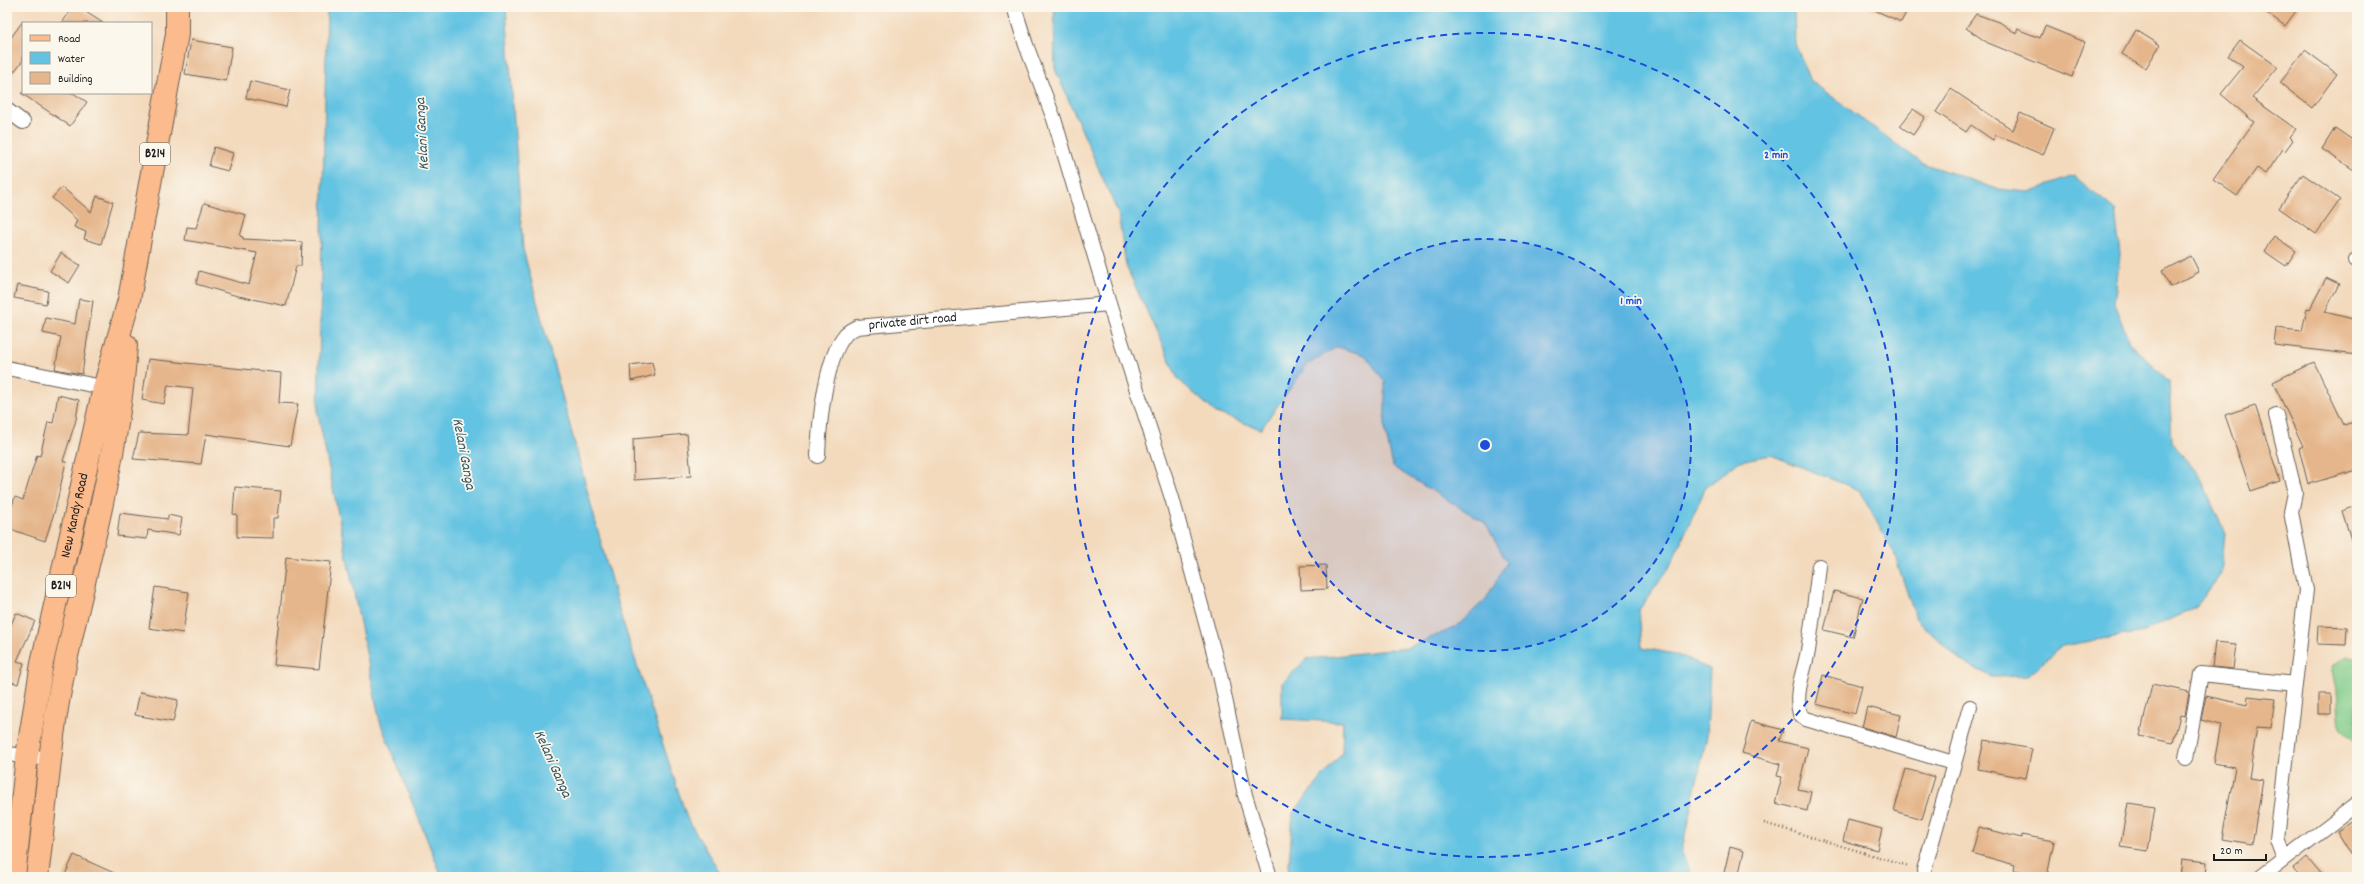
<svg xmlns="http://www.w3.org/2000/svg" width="2364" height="884" font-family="Dekko,sans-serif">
<rect width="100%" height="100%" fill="#fbf7ec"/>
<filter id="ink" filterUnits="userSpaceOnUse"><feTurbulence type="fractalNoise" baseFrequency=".025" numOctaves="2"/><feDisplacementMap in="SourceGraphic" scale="8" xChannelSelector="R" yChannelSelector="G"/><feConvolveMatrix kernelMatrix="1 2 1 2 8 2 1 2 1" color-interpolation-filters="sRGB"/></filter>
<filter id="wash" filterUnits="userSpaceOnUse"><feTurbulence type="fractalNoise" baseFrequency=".012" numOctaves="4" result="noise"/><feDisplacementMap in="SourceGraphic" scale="16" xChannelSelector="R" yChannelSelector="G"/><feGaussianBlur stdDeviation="0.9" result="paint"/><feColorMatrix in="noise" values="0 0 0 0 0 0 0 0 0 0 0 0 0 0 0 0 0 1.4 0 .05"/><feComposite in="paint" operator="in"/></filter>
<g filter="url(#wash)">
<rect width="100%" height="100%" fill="#f3dabd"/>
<path fill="#80cb88" stroke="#4e7452" d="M2348,656L2357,657V743L2340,728L2337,690L2332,666Z"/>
<path fill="#64c3e2" stroke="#40707f" d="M327,7H506L523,249L619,610L687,818L722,877H442L380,722L318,414Z
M1055,7H1794L1795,44L1811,81L1922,163L1997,189L2029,192L2074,176L2115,210L2120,254L2114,304L2131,345L2169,381L2172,442L2201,478L2225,534L2221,574L2196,607L2143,632L2062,646L2027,676L1992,677L1960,660L1916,619L1894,553L1859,490L1771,455L1740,461L1706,487L1669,568L1639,610L1642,648L1675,654L1710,669L1707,735L1681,854L1694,877H1288L1293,813L1342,753L1343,722L1282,719V683L1307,659L1407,648L1456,627L1486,599L1507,562L1485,523L1393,467L1385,430V382L1365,355L1337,347L1307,365L1261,429L1216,413L1178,379L1126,266L1118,213L1055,69L1054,17Z"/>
<g id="blocks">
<path fill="#e5b68b" d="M73,7H78L103,23H62Z
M1868,7H1909L1901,22Z
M2259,7H2299L2285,26Z
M1976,14L2001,23L2017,34V29L2040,38L2045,26L2085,42L2072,77L1988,43L1966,28Z
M23,21V60L7,81V43Z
M2136,30L2160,45L2146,68L2122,54Z
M191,40L232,47L226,81L185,74Z
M2240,40L2278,67L2252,98L2296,129L2290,137L2293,140L2285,151L2283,149L2266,174L2257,168L2237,196L2213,179L2254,122L2221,94L2243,67L2228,56Z
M2305,50L2337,74L2312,108L2280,83Z
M250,81L290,90L286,107L246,98Z
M1951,89L2013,130L2020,113L2054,128L2043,155L1996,135L1993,140L1971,125L1966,132L1936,112Z
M21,93H73L87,102L70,126Z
M1913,109L1925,117L1913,135L1900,126Z
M2335,128L2357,143V172L2322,149Z
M214,147L233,153L228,171L209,166Z
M2303,174L2340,200L2316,234L2279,208Z
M62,187L91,212L97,196L113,202L101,244L84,239L86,232L74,227L77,220L52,198Z
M204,203L246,215L240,236L243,237V239L302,242L301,266H296L286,306L234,295L196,284L199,271L249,285L257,253L185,240L187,227L196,228Z
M2274,236L2296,251L2286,266L2264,251Z
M61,253L80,265L69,283L50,271Z
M2191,256L2199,272L2170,287L2162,271Z
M2326,278L2339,284L2325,312L2357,320V355L2274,345L2276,328L2302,331L2307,308L2310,309Z
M17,285L48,291L46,304L14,298Z
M79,299L93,301L82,374L55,369L61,337L43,333L46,318L75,324Z
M148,359L281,373L279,403L298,404L290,446L206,434L201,464L133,459L139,433L188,435L193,388L168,385L164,404L142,400Z
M652,362L655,375L631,381L630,365Z
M2314,362L2344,425L2357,421V470L2308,484L2299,448L2303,446L2273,382Z
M58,395L79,400L76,420L63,461L66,462L55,510L45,541L7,528V520L15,497L23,500L37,455L40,456L48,422L53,423Z
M2255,405L2280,481L2251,491L2225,415Z
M687,434L691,476L634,480L633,439Z
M235,487L281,491L278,518H273V538L237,537V515L233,514Z
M2357,506V548L2354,549L2342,511Z
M120,513L168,519V515L182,518L179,535L148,530L147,539L117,536Z
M286,557L331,562L319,669L274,665Z
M1326,565L1327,589L1301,590L1300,566Z
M155,587L189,592L183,633L149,628Z
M1834,591L1863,598L1853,637L1824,630Z
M16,613L35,621L17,661L24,663L18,684L9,681L7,686V634Z
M2318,626L2347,627L2346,645L2317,644Z
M2215,642L2236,644L2233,669L2212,667Z
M1823,675L1862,686L1855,714L1816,704Z
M2152,684L2189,692L2185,716L2180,715L2173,743L2140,736Z
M140,692L178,700L173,722L135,715Z
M2318,694H2331V714H2318Z
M2206,696L2247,705L2248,696L2275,699L2271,728L2257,727L2249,778L2263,780L2252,844L2222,839L2235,767L2214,763L2221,725L2201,720Z
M1867,707L1901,715L1896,737L1862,727Z
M1751,721L1783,730L1779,741L1808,748L1798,789L1811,792L1807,811L1775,803L1782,777L1777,776L1780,764L1742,753Z
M1984,740L2032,749L2026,778L1978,769Z
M1906,769L1935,777L1922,819L1894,811Z
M2128,803L2155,807L2148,851L2120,847Z
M2357,819V864L2337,831Z
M1848,820L1882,829L1877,850L1843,841Z
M1979,827L2021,838V835L2054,841L2047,877L2014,870L2015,865L1972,853Z
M1730,847L1744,851L1738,877H1723Z
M74,855L123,877H64Z
M2307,857L2324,877H2300L2293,869Z
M2182,859L2207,862L2206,877H2180Z"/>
</g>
</g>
<g filter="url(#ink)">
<use href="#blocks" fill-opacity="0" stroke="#675e54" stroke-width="1"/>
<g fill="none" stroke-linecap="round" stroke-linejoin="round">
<g stroke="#675e54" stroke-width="16">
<g id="minor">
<path d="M1014,7L1026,45L1054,119L1109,304L1172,498L1220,675L1245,795L1270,877"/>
<path d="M7,110L23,122"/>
<path d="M2356,260H2357"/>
<path d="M7,368L112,389"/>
<path d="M2276,415L2295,493L2291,512L2306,590L2277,839L2284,858"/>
<path id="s1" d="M818,456C819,425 825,359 845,335C847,332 853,329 857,327L1109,304"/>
<path d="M1819,566C1816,595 1812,623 1808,651C1804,673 1794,692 1800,714L1806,719L1953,763"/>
<path d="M7,754L50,759"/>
<path d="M2186,758L2201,674L2295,684"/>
<path d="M1925,877L1924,870L1970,707"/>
<path d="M2261,877L2357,804"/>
</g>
</g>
<g stroke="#675e54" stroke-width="24">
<g id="primary">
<path id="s2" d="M14,877L27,756L42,663L104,388L129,300L177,34V7"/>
<path d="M37,877C46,806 50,735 65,665C88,559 119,453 126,345"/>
</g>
</g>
<path stroke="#675e54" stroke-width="2.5" stroke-dasharray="1 3" stroke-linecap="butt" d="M1764,823L1909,866"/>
<use href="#minor" stroke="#fff" stroke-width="14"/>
<use href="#primary" stroke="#fbbb8c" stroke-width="22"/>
</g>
</g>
<circle cx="1485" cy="445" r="206" fill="#1d4ed8" fill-opacity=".12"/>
<g fill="none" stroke="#1d4ed8" stroke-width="2" stroke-dasharray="7 5">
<circle cx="1485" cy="445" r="206"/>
<circle cx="1485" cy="445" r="412"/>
</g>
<g text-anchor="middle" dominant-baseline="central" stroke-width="3.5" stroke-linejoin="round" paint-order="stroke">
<g fill="#fbf7ec" stroke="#5f5e5a" stroke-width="1">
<rect x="140" y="143" width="30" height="22" rx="3"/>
<rect x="46" y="575" width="30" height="22" rx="3"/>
</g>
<g font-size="13" font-weight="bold" fill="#1c1c1c">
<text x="155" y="154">B214</text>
<text x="61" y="586">B214</text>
</g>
<g font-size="14" fill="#1c1c1c" stroke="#fbf7ec">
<text stroke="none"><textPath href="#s1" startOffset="196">private dirt road</textPath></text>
<text stroke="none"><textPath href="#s2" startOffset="367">New Kandy Road</textPath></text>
</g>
<g font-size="15" font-style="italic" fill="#355661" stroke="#fbf7ec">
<text transform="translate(423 134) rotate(-93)">Kelani Ganga</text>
<text transform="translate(463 454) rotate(79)">Kelani Ganga</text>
<text transform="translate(552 764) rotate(66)">Kelani Ganga</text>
</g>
</g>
<circle cx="1485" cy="445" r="6" fill="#1d4ed8" stroke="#fbf7ec" stroke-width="2"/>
<g font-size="12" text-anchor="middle" font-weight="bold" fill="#1d4ed8" stroke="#fbf7ec" stroke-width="3.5" stroke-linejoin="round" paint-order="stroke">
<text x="1776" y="158">2 min</text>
<text x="1631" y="304">1 min</text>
</g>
<rect width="2364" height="884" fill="none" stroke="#fbf7ec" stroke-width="24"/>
<rect x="22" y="22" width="130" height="72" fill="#fbf7ec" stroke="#a29f99"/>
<rect x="30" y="35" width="20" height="6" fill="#fbbb8c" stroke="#a29f99"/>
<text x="58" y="42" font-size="12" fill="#1c1c1c">Road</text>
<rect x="30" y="52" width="20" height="12" fill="#64c3e2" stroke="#a29f99"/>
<text x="58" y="62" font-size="12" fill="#1c1c1c">Water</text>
<rect x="30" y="72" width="20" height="12" fill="#e5b68b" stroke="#a29f99"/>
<text x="58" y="82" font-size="12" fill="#1c1c1c">Building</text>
<path d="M2214 854v6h52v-6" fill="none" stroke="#1c1c1c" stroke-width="2"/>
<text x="2220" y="854" font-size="12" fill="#1c1c1c" stroke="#fbf7ec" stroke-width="3" paint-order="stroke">20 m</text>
</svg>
